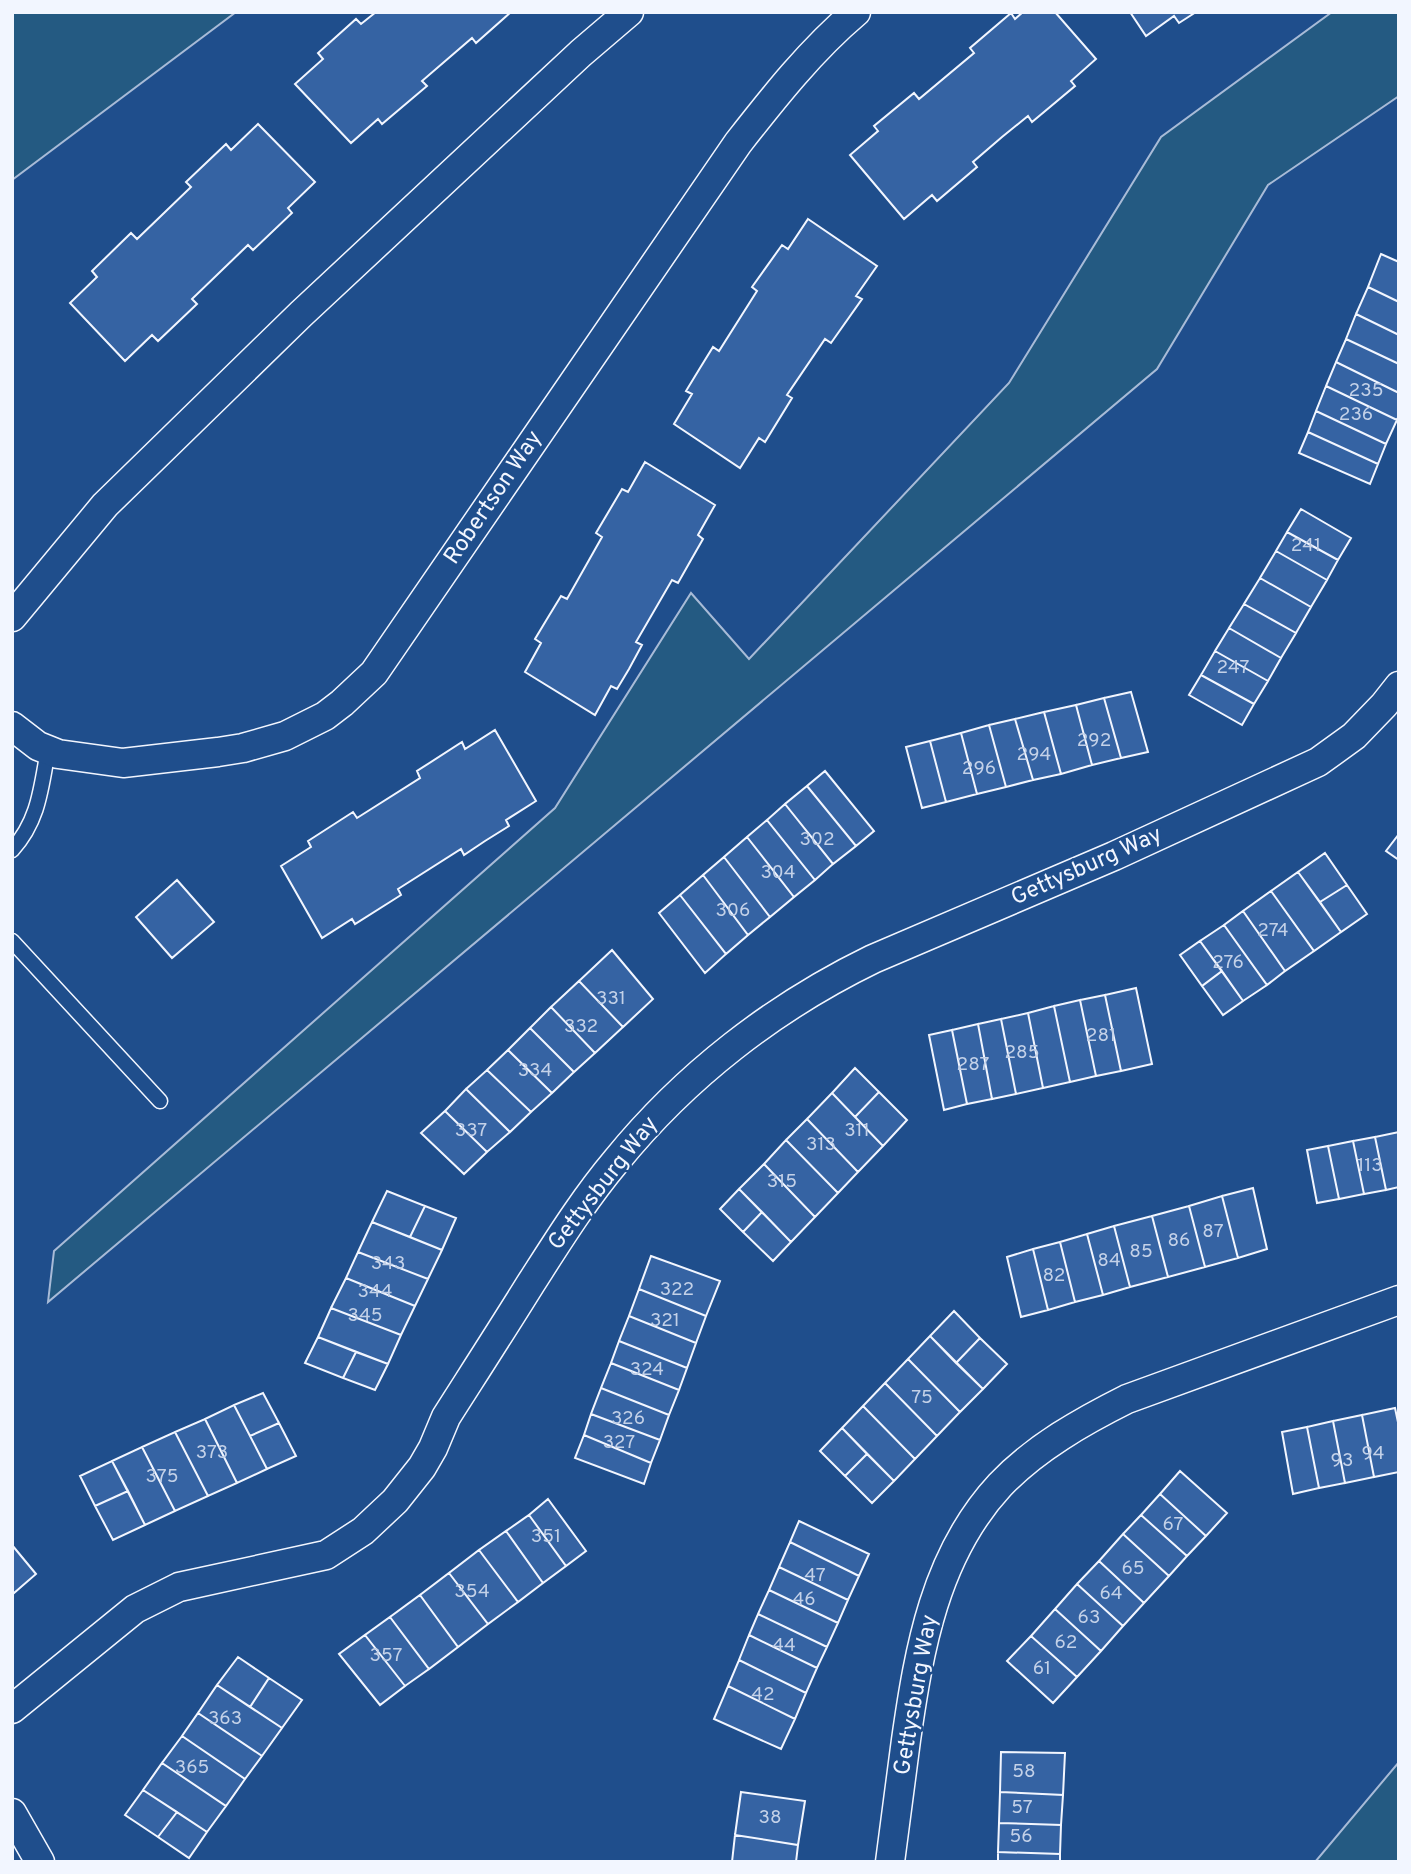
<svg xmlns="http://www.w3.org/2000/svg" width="1411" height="1874" font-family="Overpass,sans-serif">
<rect width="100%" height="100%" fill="#1f4e8c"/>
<path fill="#245a82" stroke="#a8bbd7" stroke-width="2" d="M12,12H236L12,180Z
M1332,12H1399V96L1268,185L1157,369L48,1302L54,1251L555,808L691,593L749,659L1009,383L1161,137Z
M1399,1762V1862H1315Z"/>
<path fill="#3563a3" stroke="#f2f6ff" stroke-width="2" d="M376,12H511L476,43L472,38L422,81L427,86L382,124L378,119L351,143L295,84L323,59L318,53L356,19L361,24Z
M1023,12H1055L1096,59L1071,81L1075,86L1032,122L1028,116L1002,137L973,162L977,167L937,201L932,195L904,219L850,155L878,131L874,126L914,93L919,99L974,53L970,48L1011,13L1015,19Z
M1130,12H1196L1179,23L1174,16L1146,36Z
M258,124L315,182L288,208L292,213L253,250L248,245L192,299L197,304L158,341L152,335L125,361L70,303L97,277L92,271L131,233L137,239L191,187L186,182L226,144L231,150Z
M808,219L877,266L856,296L862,299L831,343L825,339L787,395L792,398L765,442L759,438L740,468L674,424L692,394L686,391L700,368L713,347L719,351L757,291L752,287L782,245L788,249Z
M1381,254L1399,262V302L1368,287Z
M1368,287L1399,302V335L1356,314Z
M1356,314L1399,335V364L1346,339Z
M1346,339L1399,364V393L1336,362Z
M1336,362L1399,393V415L1397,420L1326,386Z
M1326,386L1397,420L1386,444L1316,411Z
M1316,411L1386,444L1378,464L1308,432Z
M1308,432L1378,464L1370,484L1299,453Z
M645,462L715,505L698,535L703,539L691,560L678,583L672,580L636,642L642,645L629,669L617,689L611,686L595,715L525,672L541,643L535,639L547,619L561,596L567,599L602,537L596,533L622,489L628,492Z
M1301,509L1351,538L1338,560L1287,532Z
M1287,532L1338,560L1327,580L1276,551Z
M1276,551L1327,580L1311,607L1260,578Z
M1260,578L1311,607L1296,633L1244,604Z
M1244,604L1296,633L1281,658L1229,628Z
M1229,628L1281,658L1268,681L1215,651Z
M1215,651L1268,681L1254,704L1201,675Z
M1201,675L1254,704L1242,725L1189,695Z
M1131,692L1148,752L1121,758L1104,698Z
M1104,698L1121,758L1092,765L1076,705Z
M1076,705L1092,765L1061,774L1044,712Z
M1044,712L1061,774L1033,780L1015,719Z
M1015,719L1033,780L1006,787L989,725Z
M989,725L1006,787L977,794L961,733Z
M495,730L536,801L506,820L509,826L485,841L464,855L461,849L398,889L401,895L355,924L352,919L322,938L281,866L311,847L308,841L353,812L357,818L420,778L417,771L462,742L465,749Z
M961,733L977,794L946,802L930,741Z
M930,741L946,802L922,808L906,747Z
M825,771L874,831L856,846L807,786Z
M807,786L856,846L833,864L785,804Z
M785,804L833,864L815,880L767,820Z
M767,820L815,880L794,897L747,837Z
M1399,834V860L1386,851Z
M747,837L794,897L770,917L724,857Z
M1325,853L1347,885L1320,902L1298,872Z
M724,857L770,917L748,935L703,875Z
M1298,872L1341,932L1314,951L1271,891Z
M703,875L748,935L726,954L680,895Z
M177,880L214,922L172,958L136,917Z
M1347,885L1367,914L1341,932L1320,902Z
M1271,891L1314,951L1285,971L1243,911Z
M680,895L726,954L705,973L659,913Z
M1243,911L1285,971L1267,985L1224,925Z
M1224,925L1267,985L1243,1001L1200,941Z
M1200,941L1222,971L1202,986L1180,955Z
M612,950L653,999L623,1027L579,981Z
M1222,971L1243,1001L1223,1015L1202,986Z
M579,981L623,1027L595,1053L551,1007Z
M1136,988L1152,1064L1121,1071L1105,995Z
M1105,995L1121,1071L1096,1076L1080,1000Z
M1080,1000L1096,1076L1070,1082L1054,1006Z
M1054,1006L1070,1082L1043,1088L1028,1013Z
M551,1007L595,1053L574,1072L530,1028Z
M1028,1013L1043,1088L1016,1094L1001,1019Z
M1001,1019L1016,1094L992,1099L978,1024Z
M978,1024L992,1099L967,1104L952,1030Z
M530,1028L574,1072L552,1093L508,1050Z
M952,1030L967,1104L944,1110L929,1035Z
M508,1050L552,1093L531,1112L487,1070Z
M855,1068L879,1092L855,1117L832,1093Z
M487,1070L531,1112L510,1132L466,1089Z
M466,1089L510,1132L487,1152L445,1111Z
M879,1092L907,1120L883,1146L855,1117Z
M832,1093L883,1146L858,1172L807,1119Z
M445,1111L487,1152L464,1174L421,1133Z
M807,1119L858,1172L838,1193L786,1140Z
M1399,1132V1187L1386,1190L1375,1137Z
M1375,1137L1386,1190L1364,1194L1353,1141Z
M786,1140L838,1193L815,1217L764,1164Z
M1353,1141L1364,1194L1339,1199L1328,1146Z
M1328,1146L1339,1199L1317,1203L1307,1150Z
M764,1164L815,1217L791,1242L739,1189Z
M1253,1188L1267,1249L1238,1258L1222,1196Z
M739,1189L762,1212L743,1232L720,1209Z
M387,1191L425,1206L410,1237L372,1222Z
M1222,1196L1238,1258L1205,1267L1189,1206Z
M425,1206L456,1218L442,1250L410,1237Z
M1189,1206L1205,1267L1168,1277L1152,1216Z
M762,1212L791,1242L773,1261L743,1232Z
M1152,1216L1168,1277L1130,1287L1114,1226Z
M372,1222L442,1250L428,1279L358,1252Z
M1114,1226L1130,1287L1103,1295L1087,1234Z
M1087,1234L1103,1295L1075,1302L1060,1242Z
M1060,1242L1075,1302L1048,1310L1033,1249Z
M1033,1249L1048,1310L1021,1317L1007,1257Z
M358,1252L428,1279L415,1306L346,1278Z
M651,1256L720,1281L706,1316L639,1289Z
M346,1278L415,1306L401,1335L331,1308Z
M639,1289L706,1316L696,1343L629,1316Z
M331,1308L401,1335L388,1364L318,1337Z
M954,1311L980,1338L956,1363L930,1336Z
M629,1316L696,1343L687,1368L619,1341Z
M930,1336L983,1389L960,1412L908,1359Z
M318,1337L356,1352L343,1378L305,1363Z
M980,1338L1007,1364L983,1389L956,1363Z
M619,1341L687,1368L679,1390L611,1363Z
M356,1352L388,1364L375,1390L343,1378Z
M908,1359L960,1412L937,1436L885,1383Z
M611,1363L679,1390L669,1415L601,1388Z
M885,1383L937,1436L915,1459L863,1406Z
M601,1388L669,1415L660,1440L591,1414Z
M263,1393L279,1423L250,1436L234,1405Z
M234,1405L267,1469L237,1483L205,1419Z
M863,1406L915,1459L894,1481L842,1428Z
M1395,1408L1399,1427V1472L1374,1477L1362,1415Z
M591,1414L660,1440L651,1463L584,1435Z
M1362,1415L1374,1477L1345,1483L1333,1421Z
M205,1419L237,1483L208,1496L175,1432Z
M1333,1421L1345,1483L1319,1488L1307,1427Z
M279,1423L296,1456L267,1469L250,1436Z
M1307,1427L1319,1488L1293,1494L1282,1432Z
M842,1428L867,1454L845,1476L820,1451Z
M175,1432L208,1496L175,1511L142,1447Z
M584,1435L651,1463L644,1484L575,1458Z
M142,1447L175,1511L145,1525L112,1461Z
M867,1454L894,1481L872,1503L845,1476Z
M112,1461L128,1491L95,1506L80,1476Z
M1180,1471L1227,1513L1206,1536L1160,1494Z
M128,1491L145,1525L113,1540L95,1506Z
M1160,1494L1206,1536L1187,1556L1141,1515Z
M548,1499L586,1551L566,1566L529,1515Z
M529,1515L566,1566L543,1583L506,1531Z
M1141,1515L1187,1556L1169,1576L1123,1534Z
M799,1521L869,1554L859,1576L790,1542Z
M506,1531L543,1583L518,1602L479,1550Z
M1123,1534L1169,1576L1144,1603L1099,1561Z
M790,1542L859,1576L848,1600L779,1567Z
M12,1545L36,1574L14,1593L12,1592Z
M479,1550L518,1602L488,1624L449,1573Z
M1099,1561L1144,1603L1123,1626L1077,1584Z
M779,1567L848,1600L838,1623L769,1590Z
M449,1573L488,1624L458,1647L420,1595Z
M1077,1584L1123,1626L1101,1651L1055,1609Z
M769,1590L838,1623L827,1647L758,1614Z
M420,1595L458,1647L429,1669L390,1617Z
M1055,1609L1101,1651L1077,1677L1031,1636Z
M758,1614L827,1647L817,1668L749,1635Z
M390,1617L429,1669L405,1686L365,1635Z
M365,1635L405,1686L380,1705L339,1654Z
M749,1635L817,1668L806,1693L739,1660Z
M1031,1636L1077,1677L1053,1703L1007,1661Z
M238,1657L269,1678L250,1707L217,1685Z
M739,1660L806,1693L795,1719L728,1686Z
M269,1678L302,1700L282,1728L250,1707Z
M217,1685L282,1728L262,1756L198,1713Z
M728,1686L795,1719L781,1749L714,1719Z
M198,1713L262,1756L245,1779L182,1736Z
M182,1736L245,1779L226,1806L162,1763Z
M1001,1752L1065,1753L1063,1795L1000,1792Z
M162,1763L226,1806L207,1832L143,1790Z
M143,1790L177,1812L158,1837L125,1815Z
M741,1792L805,1801L798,1845L735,1835Z
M1000,1792L1063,1795L1061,1825L999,1823Z
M177,1812L207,1832L189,1858L158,1837Z
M999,1823L1061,1825L1060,1854L998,1852Z
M735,1835L798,1845L796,1862H732Z
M998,1852L1060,1854V1862H998Z"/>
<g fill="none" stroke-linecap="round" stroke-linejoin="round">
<g stroke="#f2f6ff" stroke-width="17">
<path id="lane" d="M12,850C39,820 41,788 48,750
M12,941L160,1101"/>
</g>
<g stroke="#f2f6ff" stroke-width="31">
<path id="street" d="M12,617L105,505L301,314L581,53L629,12
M12,726L38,746L58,754L123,763L218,752L243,748L285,736L325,716L342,703L374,673L738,143C774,97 811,50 856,12
M12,1709L135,1609L179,1587L326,1555L363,1531L395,1501L422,1467L433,1448L446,1417C474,1373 503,1328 531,1283C558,1241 584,1199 616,1161C685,1076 774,1007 873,959L1114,856L1318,762L1354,736L1384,705L1399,686
M12,1813L40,1862
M890,1862C895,1821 901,1781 906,1740C919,1649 935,1555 1000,1485C1035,1448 1083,1421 1127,1399L1399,1300"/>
</g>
<use href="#lane" stroke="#1f4e8c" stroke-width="14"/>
<use href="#street" stroke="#1f4e8c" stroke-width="28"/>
</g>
<g text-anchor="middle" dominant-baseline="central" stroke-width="5" stroke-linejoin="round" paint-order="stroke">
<g font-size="19" fill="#c3d1e8">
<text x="1366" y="391">235</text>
<text x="1356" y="415">236</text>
<text x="1306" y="546">241</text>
<text x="1233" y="668">247</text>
<text x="1094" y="741">292</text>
<text x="1034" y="755">294</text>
<text x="979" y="769">296</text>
<text x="817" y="840">302</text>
<text x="778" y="873">304</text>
<text x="733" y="911">306</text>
<text x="1273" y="931">274</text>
<text x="1228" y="963">276</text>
<text x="611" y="999">331</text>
<text x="581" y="1027">332</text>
<text x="1101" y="1036">281</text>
<text x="1022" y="1053">285</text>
<text x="973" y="1065">287</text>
<text x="535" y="1071">334</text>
<text x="471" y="1131">337</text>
<text x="857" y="1131">311</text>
<text x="821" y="1145">313</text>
<text x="1370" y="1166">113</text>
<text x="782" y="1182">315</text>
<text x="1213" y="1232">87</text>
<text x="1179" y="1241">86</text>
<text x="1141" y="1252">85</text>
<text x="1109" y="1261">84</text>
<text x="388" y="1264">343</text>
<text x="1054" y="1276">82</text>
<text x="677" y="1290">322</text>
<text x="375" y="1292">344</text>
<text x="365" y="1316">345</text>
<text x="665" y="1321">321</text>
<text x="647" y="1370">324</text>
<text x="922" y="1398">75</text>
<text x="628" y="1419">326</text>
<text x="619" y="1443">327</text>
<text x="212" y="1453">373</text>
<text x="1373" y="1454">94</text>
<text x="1342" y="1461">93</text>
<text x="162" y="1477">375</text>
<text x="1173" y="1525">67</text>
<text x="546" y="1537">351</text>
<text x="1133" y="1569">65</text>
<text x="815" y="1576">47</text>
<text x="472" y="1592">354</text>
<text x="1111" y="1594">64</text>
<text x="804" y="1600">46</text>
<text x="1089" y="1618">63</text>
<text x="1066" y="1643">62</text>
<text x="784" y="1646">44</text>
<text x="386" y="1656">357</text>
<text x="1042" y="1669">61</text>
<text x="763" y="1695">42</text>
<text x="225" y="1719">363</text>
<text x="192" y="1768">365</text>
<text x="1024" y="1772">58</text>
<text x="1022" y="1808">57</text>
<text x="770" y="1818">38</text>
<text x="1021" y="1837">56</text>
</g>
<g font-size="23" fill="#f2f6ff" stroke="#1f4e8c">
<text transform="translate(494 498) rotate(-56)">Robertson Way</text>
<text transform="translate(1087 867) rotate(-24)">Gettysburg Way</text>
<text transform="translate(604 1184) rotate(-52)">Gettysburg Way</text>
<text transform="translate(917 1695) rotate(-80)">Gettysburg Way</text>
</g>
</g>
<rect width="1411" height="1874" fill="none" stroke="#f2f6ff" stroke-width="28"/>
</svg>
